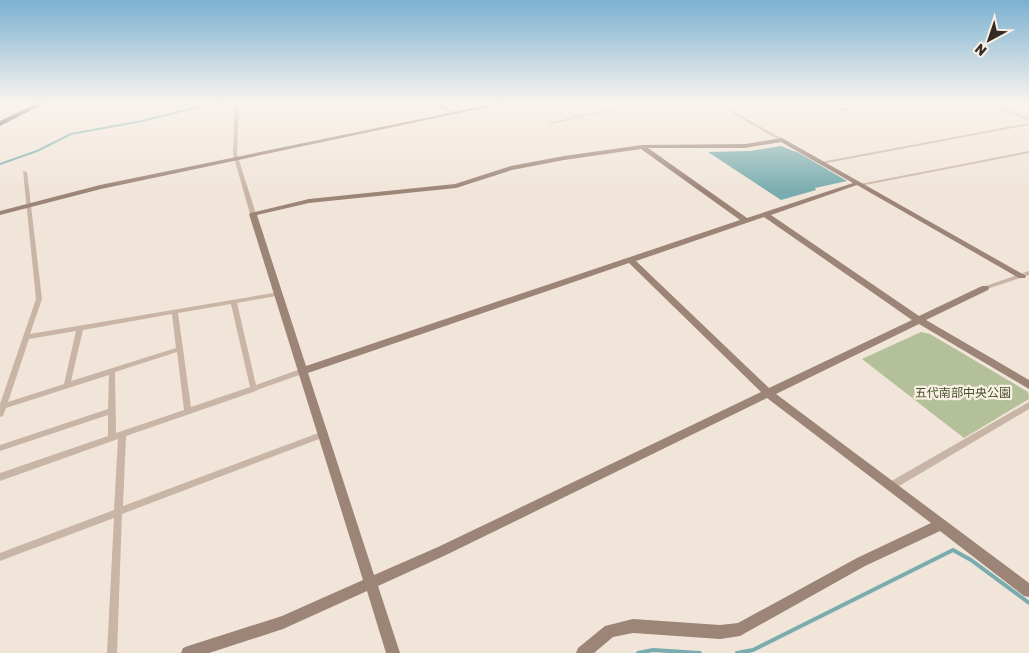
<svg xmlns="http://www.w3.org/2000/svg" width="1029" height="653" font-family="Rubik,'Noto Sans JP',sans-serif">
<rect width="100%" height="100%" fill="#f1e5d9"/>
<path fill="#b3c099" d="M921,332L930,334L1028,392L1029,399L964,438L862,359Z"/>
<path fill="#78acae" d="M781,146L799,153L847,181L815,188L816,190L781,200L708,152L750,151Z"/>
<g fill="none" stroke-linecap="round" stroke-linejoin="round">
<path stroke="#78acae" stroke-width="2" d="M0,164L37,151L71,134L142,121L202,106L236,101"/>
<path stroke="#78acae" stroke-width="4" d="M638,653L653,650L700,653
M737,653L753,650L953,550L971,560L1029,603"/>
<path fill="#c9b5a5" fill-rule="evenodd" d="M235,101H239L237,154L256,214L253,216L250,214L233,154Z
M433,101H435L456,113L453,114L433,103Z
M644,101H649L551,124L549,123Z
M711,101H715L784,140L781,141Z
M821,101H825L842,109L873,101H878L842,111Z
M980,101H984L1029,118V120Z
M1029,123V125L821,164L819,163L821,162Z
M1029,151V153L860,186L858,185L860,184Z
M23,171L27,172L42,299L30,334L279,292L282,294L281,295L237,303L256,385L303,368L305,369L306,371L305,373L257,390L256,391L126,436L123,506L321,432L324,431L327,432L328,434L327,436L122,514L117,653H107L114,518L0,561V553L114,510L118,439L0,481V473L108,436V415L0,451V445L108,409L109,375L6,408L3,416L0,417V404L36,299ZM231,304L250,387L191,407L178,313ZM172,314L176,348L71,381L83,330ZM76,331L64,384L8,402L29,339ZM177,352L184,410L116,433L115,372Z
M1029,271V275L987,289L985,290L982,288L983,287Z
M1029,402V409L894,489L891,490L888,489L887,486L888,483Z"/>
<path fill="#9c8476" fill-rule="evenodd" d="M508,101H516L101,189L0,215V211L100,185Z
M782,138L1026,276L1025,278H1019L857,185L771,215L919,316L982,286H988L989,288L988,290L926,320L1029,380V389L919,324L776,394L1029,583V597L1024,596L940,531L865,566L740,636L720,639L633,633L613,637L594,653H576L578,648L605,626L633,619L720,625L738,623L857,558L931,523L767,398L446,555L378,586L400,653H386L367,591L283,629L209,653H181L183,648L188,646L282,616L363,580L249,214L251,213L309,199L455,184L511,166L564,156L642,145L745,144ZM781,142L853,183L747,218L648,148H745ZM641,149L740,220L306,366L257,215L309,203L456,188L512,170L564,160ZM764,217L912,320L769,388L636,261ZM629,263L761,392L438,547L374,575L308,373Z"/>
<path fill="#56443d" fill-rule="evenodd" d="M42,101H49L0,126V121Z"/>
</g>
<linearGradient id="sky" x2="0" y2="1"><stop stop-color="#7bb1d1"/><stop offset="0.53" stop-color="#f9f3ee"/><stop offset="1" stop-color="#f9f3ee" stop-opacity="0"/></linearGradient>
<rect width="1029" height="192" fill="url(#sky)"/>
<g text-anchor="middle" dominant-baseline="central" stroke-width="4.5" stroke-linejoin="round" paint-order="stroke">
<g font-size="12" fill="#44532a" stroke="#f9efe5">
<text x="963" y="393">五代南部中央公園</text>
</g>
</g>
<g transform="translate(989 40) rotate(220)" stroke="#f9efe5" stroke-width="4" paint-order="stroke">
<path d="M0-4L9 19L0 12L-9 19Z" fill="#352b26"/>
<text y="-8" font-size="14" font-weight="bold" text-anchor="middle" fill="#352b26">N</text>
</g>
</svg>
